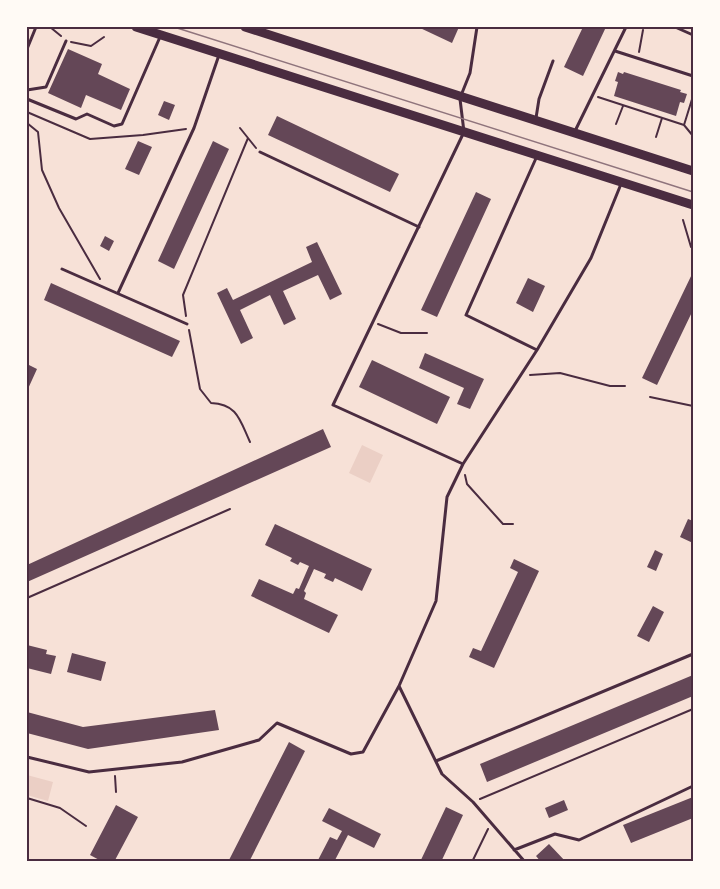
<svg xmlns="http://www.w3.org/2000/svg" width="720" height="889" font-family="Commissioner,sans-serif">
<rect width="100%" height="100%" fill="#f7e1d7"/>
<path fill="#ebcfc5" d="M362,445L383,455L370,483L349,473Z
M27,775L53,782L48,801L27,795Z"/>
<path fill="#644757" d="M418,27H459L452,43Z
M583,27H606L583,76L564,67Z
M68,49L102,64L98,74L130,89L121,110L86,95L81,108L48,93Z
M618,72L623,74L624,72L681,90L680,92L687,94L684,103L680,102L676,116L614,96L618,82L615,81Z
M164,101L175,105L169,120L158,115Z
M277,116L399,174L390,192L268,135Z
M138,141L152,147L139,175L125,169Z
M213,141L229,149L174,269L158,261Z
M476,192L491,199L437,317L421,310Z
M105,236L114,241L109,251L100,246Z
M317,242L342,294L330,300L318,275L283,291L296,319L284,325L270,295L240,310L253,338L241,344L217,293L227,288L233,300L312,262L306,247Z
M693,272V310L657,385L642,378Z
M528,278L545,286L533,312L516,303Z
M51,283L180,341L172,357L44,300Z
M425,353L484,379L470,409L457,404L464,388L419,368Z
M372,360L450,397L437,424L359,387Z
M27,364L37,369L27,391Z
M323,429L331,447L27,582V565Z
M688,519L693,521V543L680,537Z
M275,524L372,569L362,591L335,578L333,582L324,578L326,574L314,569L304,591L306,593L304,599L338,615L329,633L251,596L259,579L293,594L296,588L299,589L309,566L300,562L298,565L290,561L292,558L265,545Z
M655,550L663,554L656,571L647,567Z
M514,559L539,571L494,668L469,657L473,648L481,651L518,572L510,568Z
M653,606L664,612L649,642L637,636Z
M27,645L47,650L46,654L56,656L51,674L27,668Z
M72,653L106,662L101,681L67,672Z
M693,675V696L487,782L480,764Z
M215,710L219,730L88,749L27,733V712L83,727Z
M289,742L305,751L249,862H228Z
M693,797V818L631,843L623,825Z
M564,800L568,810L549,818L545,808Z
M116,805L138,817L114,862H103L90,855Z
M446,807L463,815L441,862H420Z
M329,808L381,834L374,848L348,835L334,862H317L330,837L337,840L342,831L322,821Z
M549,844L566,862H541L536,856Z"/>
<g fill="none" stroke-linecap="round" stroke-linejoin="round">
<path stroke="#4a2c40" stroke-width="2" d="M50,27L61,36
M71,42L91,46L104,37
M639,52L643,30
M598,97L684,125L693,136
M27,112L90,139L143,135L186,129
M27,123L38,132L42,170L59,208L100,279
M616,124L623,106
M684,125L693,96
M656,137L662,118
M248,138L256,148
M683,220L691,247
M186,316L183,295L248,138L240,128
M378,324L401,333H427
M189,330L200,389L211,403C238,404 240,421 250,442
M530,375L560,373L610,386H625
M650,397L693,406
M465,475L467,484L503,524H513
M27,598L230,509
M115,776L116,792
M27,798L60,808L86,826
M480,799L693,709
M472,862L488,829"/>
<path stroke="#4a2c40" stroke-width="3" d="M675,27L693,35
M27,49L36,27
M615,51L693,76
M27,90L46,87L66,41
M462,93L470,73L477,27
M27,99L76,119L87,114L114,126L122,124L160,37
M460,99L464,132L333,405L463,464
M536,118L539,99L553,61
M575,131L626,27
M260,152L419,227
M62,269L187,324
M118,293L194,128L219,55
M537,350L466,315L537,156
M399,686L442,774L473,802L525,862
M27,757L89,772L182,762L259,740L277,723L351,754L363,752L399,686L436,601L447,497L463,464L537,350L591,258L621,184
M436,761L693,654
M514,850L555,834L579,840L693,786"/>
<path stroke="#4a2c40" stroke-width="9" d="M136,27L693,205
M245,27L693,171"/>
<path stroke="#8f747c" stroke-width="1.5" d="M174,27L693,192"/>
</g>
<rect width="720" height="889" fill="none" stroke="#fffaf5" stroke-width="57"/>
<rect x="28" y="28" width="664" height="832" fill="none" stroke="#4a2c40" stroke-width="2"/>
</svg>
